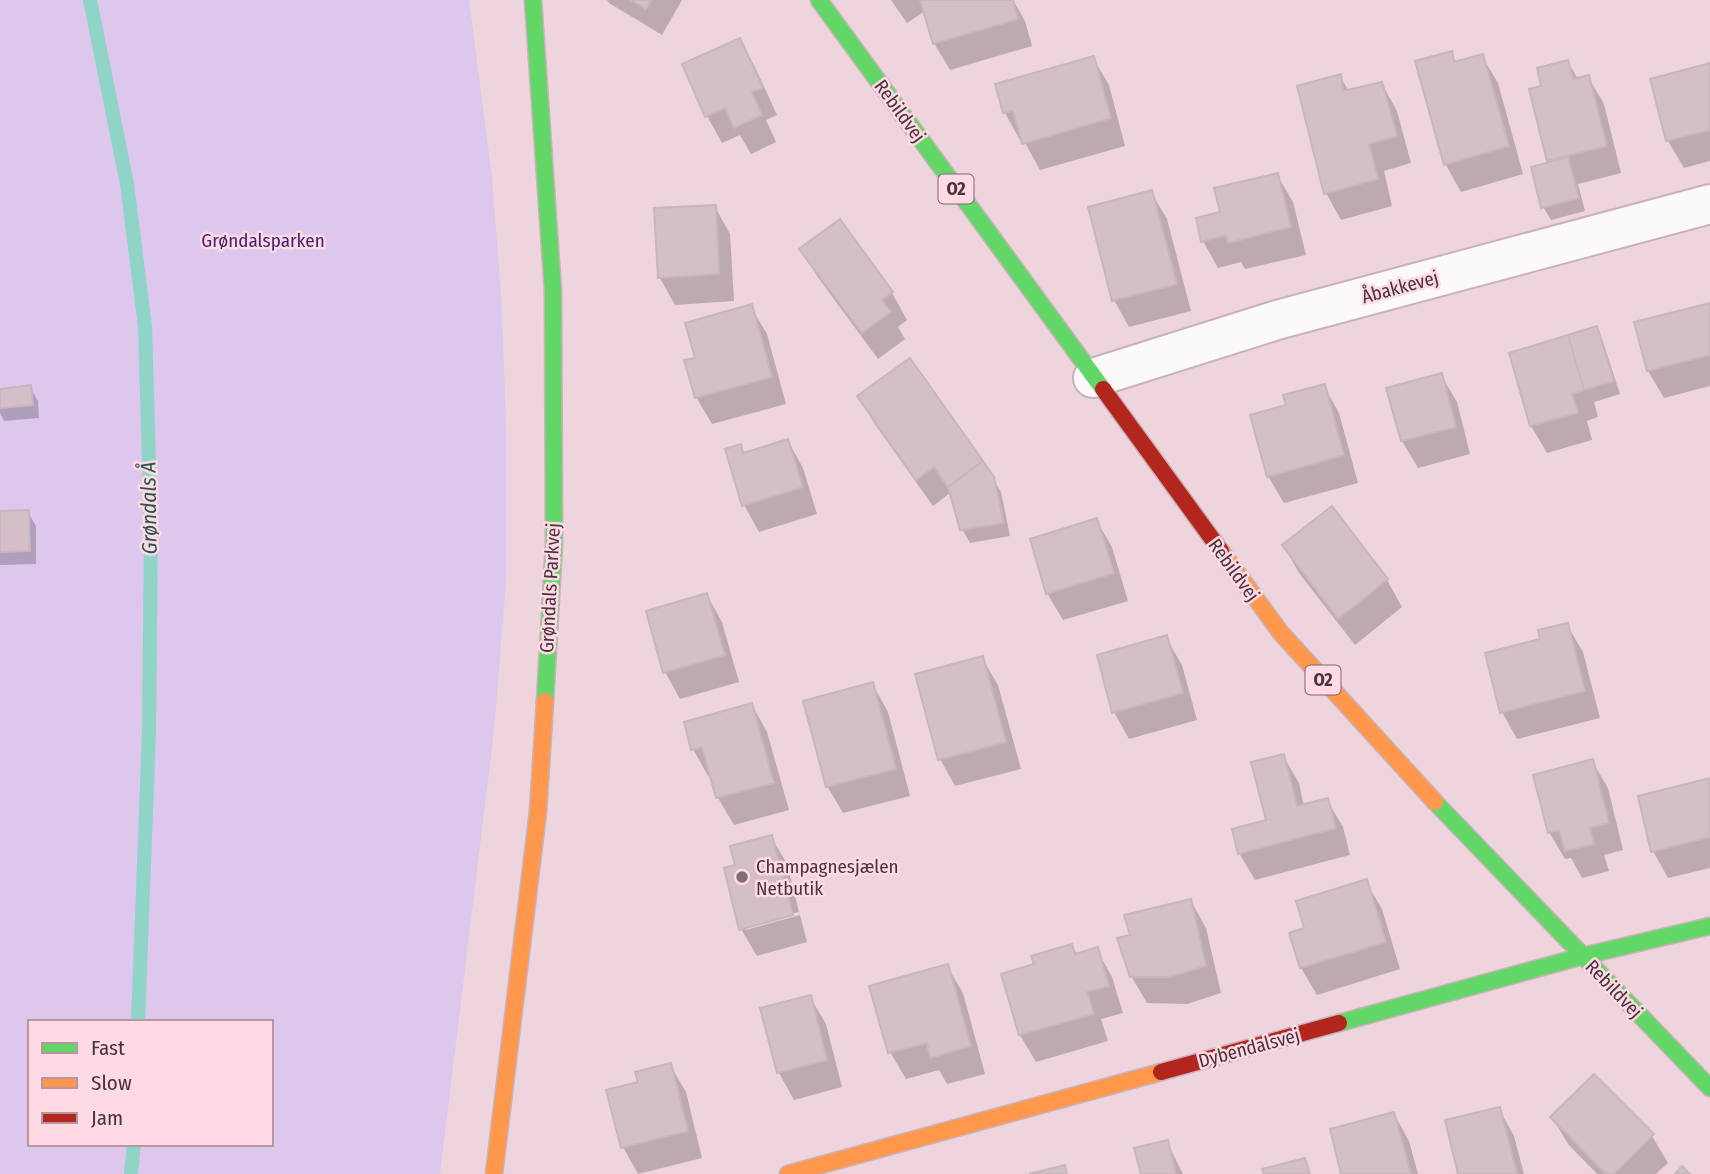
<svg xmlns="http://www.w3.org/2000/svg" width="1710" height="1174" font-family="'Fira Sans Condensed',sans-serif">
<rect width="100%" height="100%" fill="#eed4dc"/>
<path fill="#ddc7ec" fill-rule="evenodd" d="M0,0H469L492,177L502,308L506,430V581L494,731L440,1174H0ZM30,1022H271V1144H30Z"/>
<path fill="#0003" d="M607,0H682L662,35L609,3Z
M891,0H1013L1025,21L1032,46L950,70L934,43L925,11L907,23Z
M740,40L755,67L777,115L766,120L776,142L751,154L740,135L722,143L707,116Z
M1451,53L1457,63L1482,56L1498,83L1523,174L1461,192L1446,165Z
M1093,58L1109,85L1125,146L1040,170L1023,139L1020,140L1005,113Z
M1568,62L1578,79L1588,77L1604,104L1621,173L1578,184L1585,211L1551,220L1543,207L1550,164L1543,87Z
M1710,65V161L1684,168L1668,141L1652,80Z
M1340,76L1349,92L1382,84L1397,111L1411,163L1384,171L1392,206L1341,220L1326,193Z
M1277,175L1293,202L1306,255L1245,269L1241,262L1218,268L1203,241L1222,214Z
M1151,192L1167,219L1191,311L1129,327L1114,300Z
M715,207L730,234L734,301L675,305L660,278Z
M839,221L892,293L907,320L898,327L905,339L878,359L817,276L801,249Z
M1710,305V386L1664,398L1648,371Z
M751,307L767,334L786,404L712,424L696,397L697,359Z
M1596,328L1603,342L1620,394L1594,402L1598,417L1587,421L1592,440L1547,453L1531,426L1511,355Z
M1441,375L1457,402L1470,454L1418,468L1402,441L1388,389Z
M1324,386L1339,413L1358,483L1284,503L1268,476L1289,407Z
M30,387L38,401L39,418L4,421L0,413V390Z
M859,396L992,478L1001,492L1010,536L970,543L962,529L950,493L933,506L874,423Z
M788,441L803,468L817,514L759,532L744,505L740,446L744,454Z
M1332,508L1387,580L1402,607L1355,645L1299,573L1284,546Z
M28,512L36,526V564L0,565V513Z
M1096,520L1112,547L1128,601L1063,620L1047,593Z
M707,595L722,622L739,682L680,699L665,672Z
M1567,625L1583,652L1600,718L1517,739L1502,712Z
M1166,638L1182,665L1197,720L1129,739L1114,712Z
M982,658L998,685L1021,769L955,786L940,759Z
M873,685L888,712L910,796L843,813L827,786Z
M752,705L767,732L789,810L734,825L718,798L712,775L708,776L693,749Z
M1283,756L1299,783L1304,806L1327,800L1343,827L1350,855L1255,880L1239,853L1268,821Z
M1592,761L1608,788L1623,850L1604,855L1609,871L1582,878L1571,858L1565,859L1549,832Z
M1710,779V868L1668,878L1653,851Z
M771,837L787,864L799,912L746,926V930L800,915L807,942L757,956L741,929L737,866Z
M1366,882L1382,909L1400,969L1317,995L1301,968L1291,934L1306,929Z
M1191,901L1206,928L1221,993L1187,1004L1147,1003L1131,976L1132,937Z
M1071,946L1077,955L1097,950L1112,977L1123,1013L1101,1019L1108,1041L1036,1062L1020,1035L1004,975L1036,966Z
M947,966L963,993L985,1074L947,1084L939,1070L906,1079L890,1052Z
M810,997L826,1024L842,1087L794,1100L779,1073L762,1010Z
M670,1065L686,1092L702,1158L638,1174L623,1147L640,1083Z
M1499,1109L1514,1136L1524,1174H1460Z
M1394,1114L1409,1141L1418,1174H1343Z
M1552,1117L1652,1136L1668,1163L1656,1174H1597L1568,1144Z
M1167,1142L1183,1174H1143Z"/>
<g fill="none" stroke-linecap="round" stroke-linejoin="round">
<path stroke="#8fd4c6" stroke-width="14" d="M90,0L127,184L145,326L151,530L149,732L138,1022
M131,1174L134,1144"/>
</g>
<path fill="#d4bfc9" stroke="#c9b5be" stroke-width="2" d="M631,0H651L646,9Z
M920,0H1013L1018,19L933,44Z
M740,38L763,88L752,92L762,115L734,128L725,108L705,117L682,64Z
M1452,51L1454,62L1483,54L1509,146L1444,165L1415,61Z
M1094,56L1111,118L1022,144L1013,111L1003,113L995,84Z
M1568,60L1573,79L1589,75L1607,146L1547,161L1529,89L1541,86L1537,68Z
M1710,63V130L1666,141L1650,79Z
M1341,74L1343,91L1382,82L1397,136L1369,144L1378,179L1324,194L1297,86Z
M1568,157L1579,198L1541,208L1531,167Z
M1278,173L1291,227L1228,243L1226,235L1201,242L1196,218L1220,212L1214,188Z
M1152,190L1177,284L1112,301L1088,207Z
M716,205L719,274L658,278L654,208Z
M840,219L893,292L882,300L891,312L862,333L799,249Z
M1710,303V355L1647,371L1634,322Z
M752,304L772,377L695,398L684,360L695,358L685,323Z
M1597,326L1614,381L1584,390L1568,335Z
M1568,335L1584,390L1572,394L1578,413L1530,426L1509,353Z
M910,358L983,461L948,487L934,467L916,480L857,396Z
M1442,373L1456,427L1401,441L1386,388Z
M1325,384L1344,455L1267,477L1250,415L1286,405L1283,395Z
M31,385L33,405L0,408V389Z
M788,439L803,487L742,506L725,449L741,444L743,453Z
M983,461L994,477L1004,523L960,530L948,487Z
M1332,506L1388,579L1338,619L1282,545Z
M29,510L30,551L0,552V511Z
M1097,518L1114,573L1046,594L1030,539Z
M707,593L725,655L663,673L646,611Z
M1568,623L1585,691L1500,713L1485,653L1540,639L1538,630Z
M1167,635L1183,693L1112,713L1097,655Z
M983,656L1006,742L938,760L915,674Z
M873,682L896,769L826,787L803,701Z
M752,703L774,783L716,798L702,747L691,750L684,722Z
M1284,754L1297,806L1328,798L1336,828L1238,854L1232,829L1266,820L1251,762Z
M1593,759L1609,823L1590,828L1594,844L1565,851L1559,830L1548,833L1533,775Z
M1710,778V837L1651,852L1638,796Z
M772,835L793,915L739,930L724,868L735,865L730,846Z
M1367,879L1386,942L1300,968L1289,933L1304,928L1296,901Z
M1191,899L1206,966L1170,977H1130L1117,938L1130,935L1124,915Z
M1072,944L1075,954L1098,947L1109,986L1087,992L1094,1014L1019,1035L1001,974L1034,964L1031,956Z
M948,964L971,1046L930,1058L927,1043L888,1053L869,986Z
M811,995L827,1060L777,1073L760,1008Z
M671,1063L688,1131L621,1148L606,1090L638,1082L635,1072Z
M1594,1074L1654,1134L1614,1174H1606L1550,1117Z
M1500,1107L1517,1174H1458L1445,1120Z
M1394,1112L1411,1174H1341L1330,1129Z
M1168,1140L1176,1174H1141L1134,1148Z
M1305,1158L1310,1174H1264L1262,1169Z
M1065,1165L1067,1174H1029Z
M1682,1166L1690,1174H1675Z"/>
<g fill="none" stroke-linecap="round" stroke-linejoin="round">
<g stroke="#c9b2b9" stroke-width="42">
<path id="street" d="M1093,378L1277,320L1710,204"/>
</g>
<g stroke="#c9b2b9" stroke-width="19">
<path id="fast" d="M533,0L553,291L554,544L545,701
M819,0L1103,389
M1435,802L1710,1088
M1339,1023L1583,956L1710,926"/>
</g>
<g stroke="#c9b2b9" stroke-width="19">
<path id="slow" d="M1221,551L1281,633L1435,802
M494,1174L538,812L545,701
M788,1174L1161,1072"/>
</g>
<g stroke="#c9b2b9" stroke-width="19">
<path id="jam" d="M1103,389L1221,551
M1161,1072L1339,1023"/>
</g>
<use href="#street" stroke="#fcf9fa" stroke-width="38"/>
<use href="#fast" stroke="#63d668" stroke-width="16"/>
<use href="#slow" stroke="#ff974d" stroke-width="16"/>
<use href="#jam" stroke="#b3261e" stroke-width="16"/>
</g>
<circle fill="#836b73" stroke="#fedae5" stroke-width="2.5" cx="742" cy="877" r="7"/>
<g text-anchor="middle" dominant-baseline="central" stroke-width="5" stroke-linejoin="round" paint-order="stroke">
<g fill="#fedae5" stroke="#80656e" stroke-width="2">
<rect x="938.5" y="174.5" width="35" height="29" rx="5"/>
<rect x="1305.5" y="665.5" width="35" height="29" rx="5"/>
</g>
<g font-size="18" font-weight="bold" fill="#4a333b">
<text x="956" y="189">O2</text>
<text x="1323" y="680">O2</text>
</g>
<g font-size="19" fill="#4a333b" stroke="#fedae5">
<text transform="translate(900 111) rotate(54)">Rebildvej</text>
<text transform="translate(1400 287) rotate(-15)">Åbakkevej</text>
<text transform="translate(1234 570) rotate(54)">Rebildvej</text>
<text transform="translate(550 588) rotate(-87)">Grøndals Parkvej</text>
<text transform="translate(1614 989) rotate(46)">Rebildvej</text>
<text transform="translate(1249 1048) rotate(-15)">Dybendalsvej</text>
</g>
<g font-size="19" fill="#442176" stroke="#fedae5">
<text x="263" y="240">Grøndalsparken</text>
</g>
<g font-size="19" fill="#4a333b" stroke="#fedae5" text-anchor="start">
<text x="756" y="866">Champagnesjælen<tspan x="756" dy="22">Netbutik</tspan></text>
</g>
<g font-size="21" font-style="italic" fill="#25554a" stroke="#fedae5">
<text transform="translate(149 508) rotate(-91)">Grøndals Å</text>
</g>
</g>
<rect x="28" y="1020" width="245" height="126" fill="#fedae5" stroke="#b697a1" stroke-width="2"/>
<rect x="42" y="1043" width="35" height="10" fill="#63d668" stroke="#b697a1" stroke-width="2"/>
<text x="91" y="1055" font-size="21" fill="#4a333b">Fast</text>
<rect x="42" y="1078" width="35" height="10" fill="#ff974d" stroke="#b697a1" stroke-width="2"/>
<text x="91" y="1090" font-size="21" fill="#4a333b">Slow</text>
<rect x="42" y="1113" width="35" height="10" fill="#b3261e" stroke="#b697a1" stroke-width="2"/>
<text x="91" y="1125" font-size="21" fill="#4a333b">Jam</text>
</svg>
